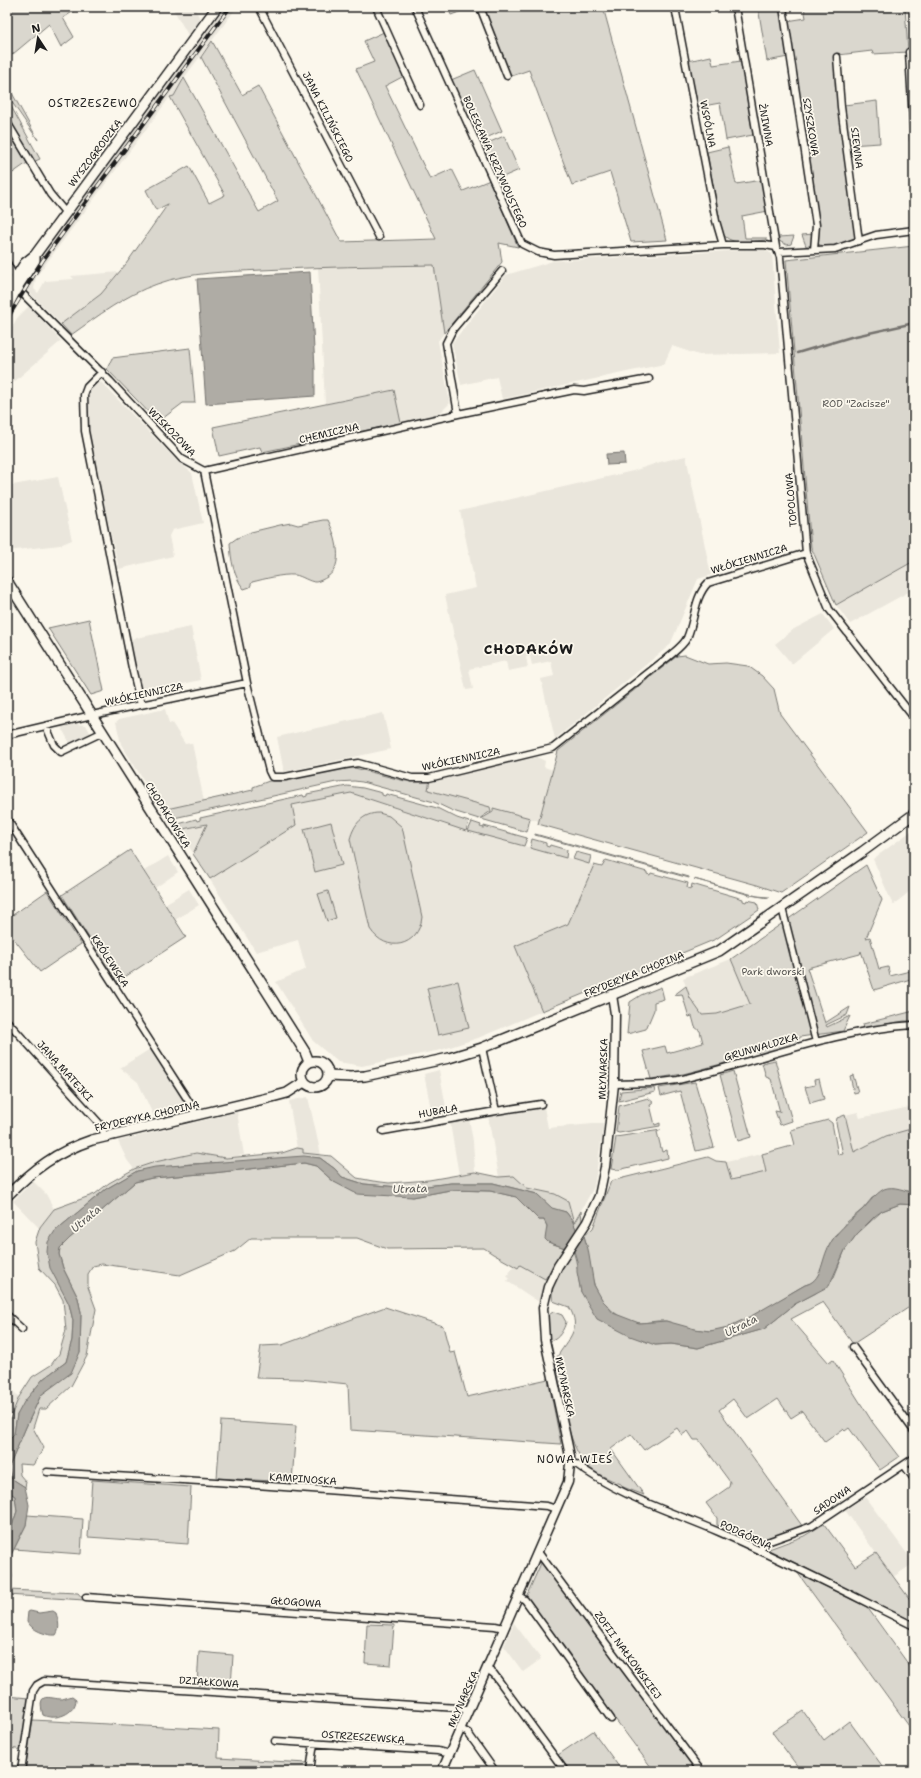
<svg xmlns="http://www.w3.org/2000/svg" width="921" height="1778" font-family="'Shantell Sans',sans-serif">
<rect width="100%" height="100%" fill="#fbf7ec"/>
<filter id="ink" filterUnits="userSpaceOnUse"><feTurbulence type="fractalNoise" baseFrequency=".025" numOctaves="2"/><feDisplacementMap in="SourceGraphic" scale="8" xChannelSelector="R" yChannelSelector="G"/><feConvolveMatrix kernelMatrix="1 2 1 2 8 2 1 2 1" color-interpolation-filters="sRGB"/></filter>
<g filter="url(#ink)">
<path fill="#eae6dc" d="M172,7H194L200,19L188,35Z
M224,7H237L184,78L174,96L170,97L36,277L34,289L38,293L45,281L74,279L71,276L119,272L101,294L61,324L23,286L40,256L73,213Z
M763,249L772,254L780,353L699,355L672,346L664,364L502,399L497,377L461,385L452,343L506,275L553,261Z
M434,265L444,333L438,341L450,403L438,415L401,423L393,390L325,404L318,267Z
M29,306L61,341L7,388V337L17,318Z
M101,382L176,460L192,473L203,523L172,530L169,536L173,556L119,569L88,436V395L93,387Z
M686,456L711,575L698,579L670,645L555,739L541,679L554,676L551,661L532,665L530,656L526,657L528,667L508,671L506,661L469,669L473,689L466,690L445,595L476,588L460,511L633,471L660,462Z
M58,477L72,540L60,545L7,551V486Z
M914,561V589L850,624L836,605Z
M823,614L834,629L792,664L775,644L794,629Z
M191,627L201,680L141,693L131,639Z
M165,709L169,724L172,723L185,744L192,743L204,801L162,810L121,744L116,722L119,719Z
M383,713L391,749L284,772L277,737Z
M76,724L86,725L91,734L71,745L61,727Z
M537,757L545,761L544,767L553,770L539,821L428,790L430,780Z
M351,793L439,823L594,865L568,924L515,946L542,1011L478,1038L441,1050L362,1066L338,1062L313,1041L276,982L306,969L298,940L256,952L181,834L183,829Z
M914,829V888L893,905L873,859Z
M168,856L178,872L155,888L144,871Z
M189,889L199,905L175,920L165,904Z
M731,959L750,1004L717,1014L702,1015L690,998L683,978Z
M150,1049L181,1098L184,1104L182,1110L154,1117L138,1082L120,1068Z
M439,1070L448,1117L433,1119L424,1074Z
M308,1097L321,1155L303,1153V1149L297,1148L289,1101Z
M914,1106V1128L886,1136L853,1152L845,1115L858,1112L860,1118Z
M544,1107L548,1128L604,1123L594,1187L574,1223L555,1194L527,1188L514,1176L499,1177L488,1116Z
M237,1112L244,1155L226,1158L196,1153L155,1162L134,1169L127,1160L118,1141Z
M469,1119L473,1141L475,1172L459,1175L450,1123Z
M762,1154L766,1172L731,1180L726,1162Z
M33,1181L46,1194L54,1209L39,1228L13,1201Z
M520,1265L545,1279L539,1302L507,1281L509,1278L507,1276L514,1266L518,1268Z
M7,1385L19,1397L9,1421L7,1437Z
M865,1497L914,1563L893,1577L845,1510Z
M514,1623L541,1659L523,1672L504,1646Z"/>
<path fill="#dad7ce" stroke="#7b7a75" d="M7,7H80L63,18L74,37L61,47L49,24L7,59Z
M448,7H472L451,15Z
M482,7H603L667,240L631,242L610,172L572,185L529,70L509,77Z
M758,7H781L788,57L767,61Z
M804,7H905L908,52L873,54L872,51L838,55L856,236C847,245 830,250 818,244L819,233L787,21L806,18Z
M909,7H914V90Z
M384,32L404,76L385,86L430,179L452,169L463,191L490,180L518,247L499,243L502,262L444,333L434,265C376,266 319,267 261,270C226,272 190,272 157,284C125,295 98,316 71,335L61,324L101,294L126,264L168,204L156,210L146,190L189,166L209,203L225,195L170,97L174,96L184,78L259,212L278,201L201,57L212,41L242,95L258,86L341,242L436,239L356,69L374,62L364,41Z
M711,56L713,65L741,61L753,135L726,140L720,103L698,107L688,61Z
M475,70L502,131L479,141L451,80Z
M7,84L38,140L7,95Z
M7,99L40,159L33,162L7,118Z
M877,101L880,143L849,145L844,105Z
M7,129L27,163L7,177Z
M504,136L519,170L496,180L481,146Z
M728,147L736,184L762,180L768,211L742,216L745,238H766V240C751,241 732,247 722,233L707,152Z
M814,234L812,243L809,246H806L802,235Z
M794,236L791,244L787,245L779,241V237Z
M914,246V561L836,605L811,547L786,260Z
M190,348L195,403H183L158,422L107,369L112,358Z
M394,390L401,423L262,452L260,447L219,456L213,427Z
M323,520H328C336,536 345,566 327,577C324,579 320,581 316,582C309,582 302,576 295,575C281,574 265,579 252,582L250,587L244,589C233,576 231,559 230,543L237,538L251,532L280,525L291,523L298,525Z
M89,619L104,691L91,695L48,628Z
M685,655L708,664L726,663L748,666L762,676L774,689L780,714L868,832L781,893L757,885L538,824L558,751L677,656Z
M351,767L405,781L430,780L428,790L490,807L491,811L479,819L453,811L434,802L362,782L354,781L336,782L174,818H170L162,810L253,790V787L269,781H283Z
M347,786L363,788L382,793V795L385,796L386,794L437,808L457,818L469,822L466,831L351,793L292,805L296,825L210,879L193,854L207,824L183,829L181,834L175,825L196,819L197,821L200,820V818L303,795L304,797L307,796V794Z
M493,808L530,818L527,832L481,819L493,812Z
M379,813L389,816L402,827L422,917C419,947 386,954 370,929L350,839C354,824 363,813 379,813Z
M331,822L342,865L315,872L304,829Z
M472,822L481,825L480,827L484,828V826L527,838L524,846L468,831Z
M535,834L689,877V878L535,835Z
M532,839L546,843V846L549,847L550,845L567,850L566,858L530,848Z
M130,850L186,937L117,982L62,895Z
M576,852L591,856L589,864L573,859Z
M606,860L647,872V874L650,875L651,873L688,883L687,888L691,889L692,884L743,899V901L746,902L747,900L757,902L759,910L716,939L542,1011L515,946L568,924L594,865L602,867Z
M866,865L882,900L866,938L870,937L879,969L888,967L890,976L914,970V978L874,990L861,951L860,954L807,968L825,1023L850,1007L847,1015L826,1025L827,1027L850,1016L843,1031L800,1037L797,1044L760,1054L757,1051L727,1059L725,1063L683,1074L651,1079L643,1051L665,1046L667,1053L703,1043L700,1031L695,1027L692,1016L689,1017L682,994L674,995L686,986L690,998L702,1015L717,1014L750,1004L731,959Z
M694,879L757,896L769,897V898L750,895Z
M47,891L81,944L40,972L7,930V919Z
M328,891L336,918L327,921L318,894Z
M458,981L469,1028L438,1035L427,988Z
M661,987L664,999L654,1002V1010L646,1029L627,1034L630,1002L641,995Z
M914,1011V1021H904L864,1028L863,1024Z
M775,1060L792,1121L780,1125L775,1111L780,1112L771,1079L766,1077L762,1063Z
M733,1071L751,1137L738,1141L720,1075Z
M853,1075L858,1092L854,1093L850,1076Z
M819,1079L824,1099L810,1103L805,1087L815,1085L814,1080Z
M695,1082L714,1147L696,1151L680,1091L661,1096L659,1088Z
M654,1088L655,1092L619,1101L621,1091Z
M648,1098L654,1103L650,1105L655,1125L660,1123V1126L619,1133L616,1132L619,1106Z
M845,1115L854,1152L886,1136L914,1128V1193L893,1188L872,1198L863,1209L847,1222L841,1231L836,1234L828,1248L821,1270L816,1279L811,1283L805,1285C779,1299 738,1331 709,1331C698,1330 687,1328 676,1325C672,1324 669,1321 665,1321C656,1320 648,1323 640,1323C625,1322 611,1312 602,1300C589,1283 590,1257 584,1236L593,1228L611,1181L708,1157L716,1161L726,1162L731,1180L766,1172L762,1154L795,1145L791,1130L828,1120L832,1123L838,1155L843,1154L836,1123L837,1118Z
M661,1130L657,1132L662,1152L667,1150L668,1158L618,1170L611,1169L616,1137Z
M297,1148L303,1149V1153L331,1156L357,1178L373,1181L389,1183L429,1180L475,1172L499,1177L514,1176L527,1188L555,1194L568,1201L574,1223L581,1211L582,1221L577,1232L572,1220L566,1212L552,1209L537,1194L493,1183H451L410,1188L364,1184L342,1177L335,1169L320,1158L190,1164L137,1171L106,1189L55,1231L64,1291L69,1304L73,1321L72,1340L66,1362L43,1379L17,1415L14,1434L7,1441L9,1421L19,1397L32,1377L51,1365L59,1354L66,1330L63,1300L55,1285L39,1268L35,1242L40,1227L54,1209L95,1194L109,1183L134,1169L155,1162L196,1153L226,1158L282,1153Z
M304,1163L316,1166L334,1182L413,1197L450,1190L490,1191L517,1197L539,1220H544L547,1226L548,1242L565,1248L545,1279L520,1265L518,1268L493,1254L484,1248L387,1249L357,1238H251L235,1251L180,1275L102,1264L93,1266L88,1274V1287L96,1309L87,1356L71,1386L46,1409H39L33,1428L44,1448L33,1465L19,1464L20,1475L26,1482L25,1487L10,1478L9,1467L26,1427L41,1395L55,1384L80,1352L81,1313L78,1298L63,1268L59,1254L60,1248L70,1238L135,1182L152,1178L213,1173Z
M900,1204L914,1205V1304L853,1344L823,1302L791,1319L829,1363L833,1360L873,1423L899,1457L880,1470L849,1428L845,1431L843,1429L825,1442L802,1411L791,1418L778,1399L748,1419L733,1399L719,1410L803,1527L771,1539L758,1542L717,1525V1518L706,1503L729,1487L730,1482L699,1440H694L688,1431L682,1435L677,1428L644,1450L631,1434L611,1449L644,1495L623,1487L621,1484C609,1479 595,1474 586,1464C567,1446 559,1385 556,1359C567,1339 583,1330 569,1307L553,1301C548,1286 564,1263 573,1251C578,1264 578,1278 581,1292L655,1345L671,1344L698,1348L746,1334L764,1329L795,1304L816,1293L834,1277L845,1250L857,1234L882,1211Z
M385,1307L443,1326L450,1353L455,1352L467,1397L548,1379L561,1444L350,1430L348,1384L300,1379L256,1378L261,1346L282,1345Z
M554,1312L562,1315L566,1322C564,1329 559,1339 551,1341L548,1338C547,1330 543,1315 554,1312Z
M221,1421L296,1426L292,1482L217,1478Z
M92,1480L191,1487L188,1544L88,1537Z
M9,1492L15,1496L17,1511L7,1541Z
M27,1515L83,1519L81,1554L14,1549L26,1525Z
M824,1524L855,1566L876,1553L914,1605V1622L765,1548L766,1546L769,1549L804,1536Z
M10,1557L12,1577L8,1590L78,1593L84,1600L7,1595V1572Z
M542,1561L696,1771H654L598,1696L568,1652L526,1597Z
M797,1572L867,1607L914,1672V1733Z
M367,1624L394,1625L391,1665L365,1663Z
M199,1652L233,1655L231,1687L197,1685Z
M7,1696L29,1698L20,1753L17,1749L7,1748Z
M803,1711L824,1740L849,1721L886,1771H793L798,1767L772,1732Z
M33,1720L219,1730L218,1758L307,1763L306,1771H25Z
M593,1731L595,1734L622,1771H570L558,1755Z"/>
<path fill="#afaca5" stroke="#74726e" d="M310,272L315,369V396L206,404L197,279Z
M624,453L625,464L607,465L606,454Z
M304,1156L320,1158L335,1169L342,1177L364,1184L410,1188L451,1183H493L537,1194L552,1208L566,1212L572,1220L577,1231L584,1236L588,1249L594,1285L603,1301L607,1305L613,1313L639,1323L666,1321L695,1329L710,1331L728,1327L753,1315L805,1285C822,1281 821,1262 828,1248C835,1232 849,1222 862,1210C869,1203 875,1194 884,1189C894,1185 905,1191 914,1193V1205L900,1204L882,1211L875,1216L857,1234L845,1250L829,1286L795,1304L764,1329L698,1348L671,1344L655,1345L630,1336L597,1319L581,1292L577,1272V1261L574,1251L548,1242L545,1239L547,1226L544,1220H539L516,1197L490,1191L450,1190L413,1197L357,1194L334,1182L316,1166L304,1163L213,1173L152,1178L135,1182L70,1238L60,1248L59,1254L63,1268L78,1298L81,1313L80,1352L71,1373L41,1395L26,1427L9,1467L11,1478L25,1487L29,1505L26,1525L10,1557L7,1572V1541L17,1511L15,1496L7,1491V1441L14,1434L17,1415L24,1402L43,1379L66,1362L72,1340L73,1321L69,1304L50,1268L47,1252L48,1242L55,1231L106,1189L137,1171L155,1167Z
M30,1611L39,1613L53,1611L56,1613C58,1620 61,1628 56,1635C47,1636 31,1630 27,1621L28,1612Z
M72,1696L76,1699C76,1714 55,1721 43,1715C36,1690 50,1699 62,1699C66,1698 69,1697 72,1696Z"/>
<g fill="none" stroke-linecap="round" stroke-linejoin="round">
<path stroke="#74726e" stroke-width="2.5" d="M797,353L851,337L914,323"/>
<g stroke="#1c1c1c" stroke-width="9">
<path id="minor" d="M259,7L379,237
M376,7L420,105
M415,7L522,244L538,252L554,255L723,245H765L776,247
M480,7L507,76
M675,7L716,221L723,245
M735,7L776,247L780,257L806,553L829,609L914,718
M783,7L816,225L814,250
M909,52L914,140
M837,57L841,107L859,241
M7,122L50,194L65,212
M779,252L835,249L876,235L914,230
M7,263L22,293L110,381L182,459L204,471L247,683
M102,372L87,387L84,395L85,431L132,668L141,705
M458,414L574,390L584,391L649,379
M204,471L458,414L446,343L453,329L502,271
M46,726L54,745L61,752L103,732
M7,735L92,715L247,683L269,771L272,777H285L345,765L358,763L412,778H429L553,748L667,658C674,652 683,646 687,638C695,620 694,597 708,583L806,553
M7,819L193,1108L195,1115
M782,908L816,1042
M7,1021L99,1123L106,1137
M614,1084L654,1083L678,1080C756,1062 833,1030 914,1025
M496,1111L541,1104
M383,1131L496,1111L482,1048
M7,1315L22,1329
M853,1347L914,1431
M570,1464H576C619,1496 670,1511 719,1532C785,1561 849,1594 914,1626
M904,1465L914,1479
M47,1472L216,1482L547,1506L556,1509
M760,1551L762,1547L767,1542L812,1526L914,1458
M538,1552L701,1771
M519,1596L525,1600L611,1719
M86,1597L495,1626L504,1628
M487,1669L494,1674L565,1771
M461,1729L468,1733L495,1771
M275,1741L438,1751L449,1754
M21,1771L33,1691L37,1685L44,1681L458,1708L469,1710
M310,1771L314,1743"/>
</g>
<g stroke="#1c1c1c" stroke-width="11">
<path id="tertiary" d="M442,1771L568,1482L570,1464V1456L545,1340L543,1308L548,1287L558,1266L587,1222L599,1196L605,1167L614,1084L615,1014L612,995"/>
</g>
<g stroke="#1c1c1c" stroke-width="12">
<path id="secondary" d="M7,291L25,263L35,255L217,7
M7,308L18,286L35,260V256
M7,581L271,998L305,1052L309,1062
M302 1074a13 13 0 1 1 26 0a13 13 0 1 1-26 0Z
M328,1076L351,1077L365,1076L449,1058L482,1048L719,951L862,852L914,814
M7,1196C34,1169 56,1152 92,1140L272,1097L287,1093L304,1082"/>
</g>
<use href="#minor" stroke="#fbf7ec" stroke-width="6"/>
<use href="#tertiary" stroke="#fbf7ec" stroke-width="8"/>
<use href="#secondary" stroke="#fbf7ec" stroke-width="9"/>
<g stroke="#1c1c1c" stroke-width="4">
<path id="rail" d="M7,319L43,260L230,7"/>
</g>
<use href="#rail" stroke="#fbf7ec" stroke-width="2.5" stroke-dasharray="8" stroke-linecap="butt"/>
</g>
</g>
<g text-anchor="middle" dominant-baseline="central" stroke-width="3.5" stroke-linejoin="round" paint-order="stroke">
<g font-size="10" fill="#1c1c1c" stroke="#fbf7ec">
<text transform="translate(328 117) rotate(63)">JANA KILIŃSKIEGO</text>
<text transform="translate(708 124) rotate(79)">WSPÓLNA</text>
<text transform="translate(766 125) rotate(80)">ŻNIWNA</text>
<text transform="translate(811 127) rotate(81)">SZYSZKOWA</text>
<text transform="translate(857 148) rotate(83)">SIEWNA</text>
<text transform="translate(95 153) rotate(-53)">WYSZOGRODZKA</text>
<text transform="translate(495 162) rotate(66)">BOLESŁAWA KRZYWOUSTEGO</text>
<text transform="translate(172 432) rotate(46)">WISKOZOWA</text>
<text transform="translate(329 433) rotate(-13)">CHEMICZNA</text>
<text transform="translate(791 500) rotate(-95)">TOPOLOWA</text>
<text transform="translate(749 559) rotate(-17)">WŁÓKIENNICZA</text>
<text transform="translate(144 694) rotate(-12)">WŁÓKIENNICZA</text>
<text transform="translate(461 759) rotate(-12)">WŁÓKIENNICZA</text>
<text transform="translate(168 815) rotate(58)">CHODAKOWSKA</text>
<text transform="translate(110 961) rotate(57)">KRÓLEWSKA</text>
<text transform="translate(634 974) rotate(-22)">FRYDERYKA CHOPINA</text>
<text transform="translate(761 1047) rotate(-16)">GRUNWALDZKA</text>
<text transform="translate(603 1069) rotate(-88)">MŁYNARSKA</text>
<text transform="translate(65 1071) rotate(48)">JANA MATEJKI</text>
<text transform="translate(438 1111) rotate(-10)">HUBALA</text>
<text transform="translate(147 1116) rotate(-13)">FRYDERYKA CHOPINA</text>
<text transform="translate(565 1387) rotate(78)">MŁYNARSKA</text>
<text transform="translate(303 1479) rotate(4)">KAMPINOSKA</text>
<text transform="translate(832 1500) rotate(-34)">SADOWA</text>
<text transform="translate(746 1535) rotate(25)">PODGÓRNA</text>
<text transform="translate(296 1602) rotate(4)">GŁOGOWA</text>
<text transform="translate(628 1655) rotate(54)">ZOFII NAŁKOWSKIEJ</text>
<text transform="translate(209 1682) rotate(4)">DZIAŁKOWA</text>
<text transform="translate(463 1699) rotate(-66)">MŁYNARSKA</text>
<text transform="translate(363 1737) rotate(4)">OSTRZESZEWSKA</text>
</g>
<g font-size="10" fill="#555451" stroke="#fbf7ec">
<text x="856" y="403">ROD "Zacisze"</text>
<text x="773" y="971">Park dworski</text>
</g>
<g font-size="11" letter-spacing="1" fill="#1c1c1c" stroke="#fbf7ec">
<text x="93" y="103">OSTRZESZEWO</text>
<text x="575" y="1459">NOWA WIEŚ</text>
</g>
<g font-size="11" font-style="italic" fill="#575653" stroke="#fbf7ec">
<text transform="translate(410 1189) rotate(-2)">Utrata</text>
<text transform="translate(86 1219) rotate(-40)">Utrata</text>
<text transform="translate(741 1326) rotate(-27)">Utrata</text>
</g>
<g font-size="14" font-weight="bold" letter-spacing="1" fill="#1c1c1c" stroke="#fbf7ec">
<text x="529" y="649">CHODAKÓW</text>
</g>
</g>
<rect width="921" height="1778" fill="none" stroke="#fbf7ec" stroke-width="24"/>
<rect x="12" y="12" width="897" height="1754" fill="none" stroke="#1c1c1c" stroke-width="1.5" filter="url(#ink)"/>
<g transform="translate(38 38) rotate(348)" stroke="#fbf7ec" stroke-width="3" paint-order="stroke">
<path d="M0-3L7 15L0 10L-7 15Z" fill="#1c1c1c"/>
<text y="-6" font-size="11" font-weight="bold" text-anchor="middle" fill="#1c1c1c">N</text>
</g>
</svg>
